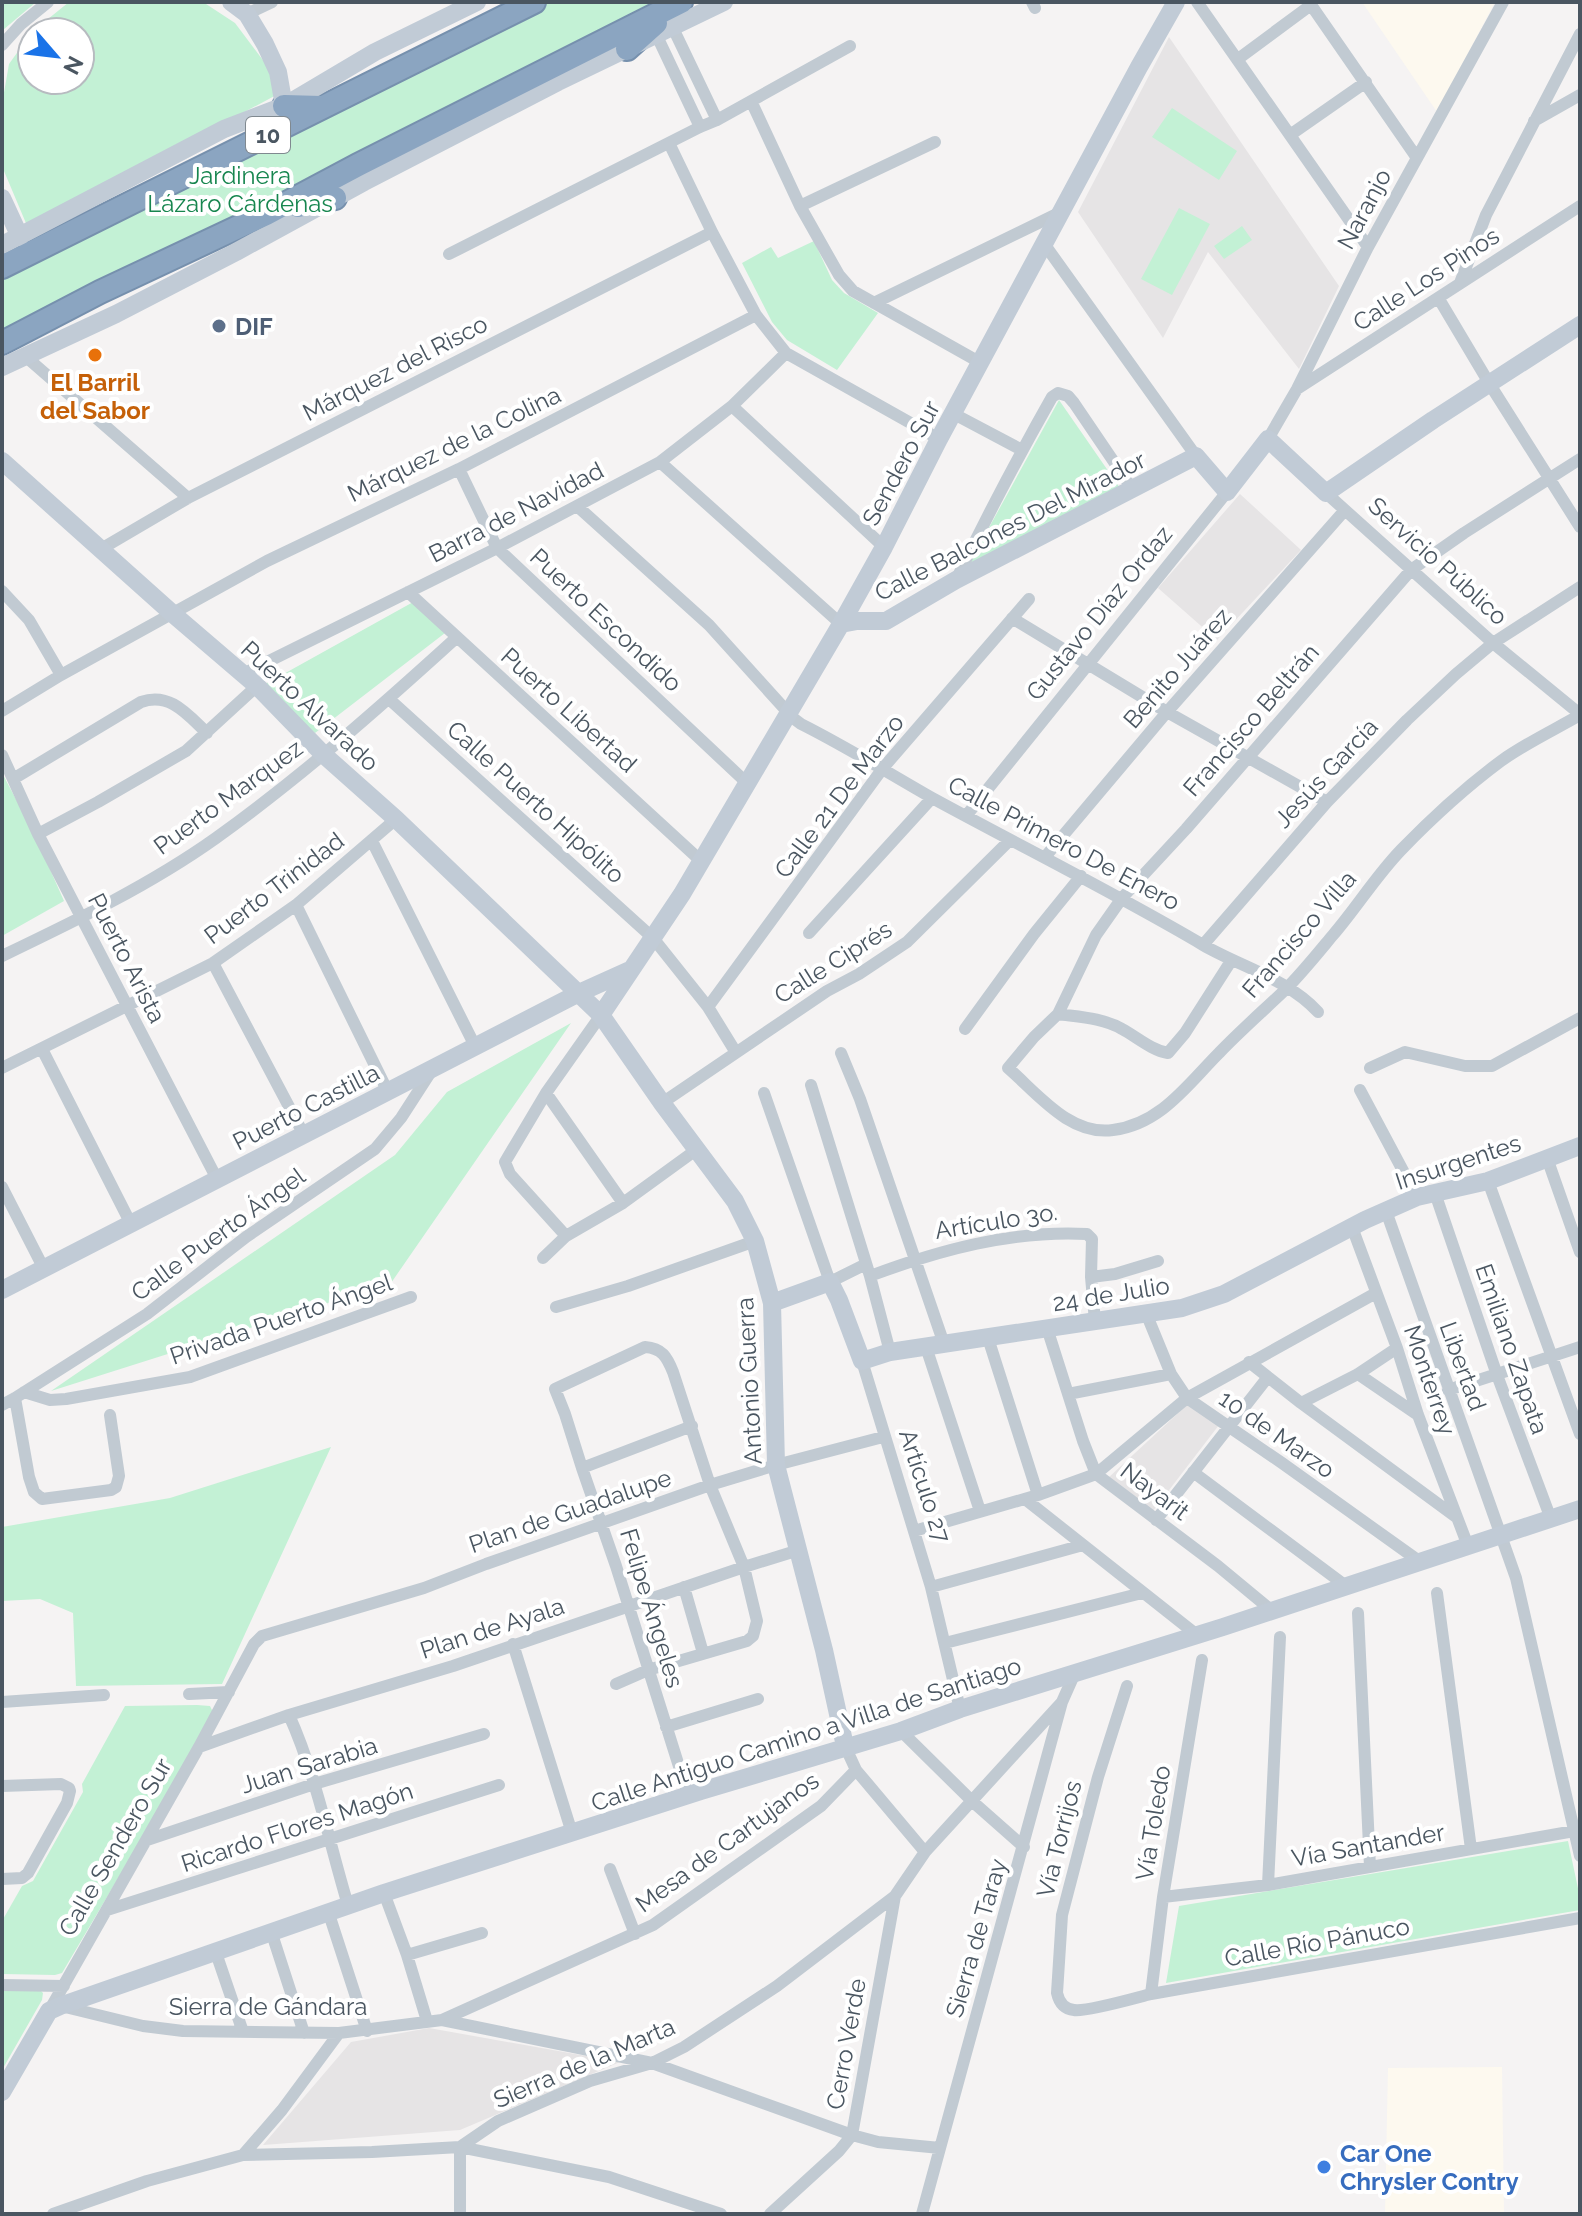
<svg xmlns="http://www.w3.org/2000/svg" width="1582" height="2216" font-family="Raleway,sans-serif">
<rect width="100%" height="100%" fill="#f5f3f3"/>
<path fill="#fdf9ef" d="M1362,2H1495L1437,112Z
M1502,2067L1504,2214H1385L1388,2068Z"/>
<path fill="#e6e4e5" d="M1169,37L1339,286L1299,369L1208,252L1163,338L1078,212Z
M1240,494L1301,550L1217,640L1158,588Z
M1188,1404L1219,1425L1153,1511L1108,1478Z
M429,2028L620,2062L460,2130L263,2145L351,2042Z"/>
<path fill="#c3f1d5" d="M2,2H36L3,30Z
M69,2H203L235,23L274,75L280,93L28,228L4,171L2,104L9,64L32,32V80H80V32H32Z
M548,2H687L2,337V272Z
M1172,108L1237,151L1219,180L1152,137Z
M1179,208L1210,224L1172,295L1141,279Z
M1242,226L1252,240L1224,259L1214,246Z
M814,241L832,280L844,293L878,313L837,370L787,340L772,322L742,263L771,247L778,258Z
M1059,400L1120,488L969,564Z
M415,601L445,633L315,733L262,686Z
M2,773L33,831L64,901L2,936Z
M571,1023L391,1283L51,1391L395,1155L447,1092Z
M331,1447L222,1684L76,1686L73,1613L40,1599L2,1601V1527L170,1498Z
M197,1705L210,1706L213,1712L158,1811L62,1973L55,1975L2,1974V1921L22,1886L33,1881L83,1792L82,1784L125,1706Z
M1568,1841L1580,1898V1910L1166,1983L1179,1906Z
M38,1988L43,1993L42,2000L2,2070V1990Z"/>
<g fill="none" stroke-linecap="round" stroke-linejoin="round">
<g stroke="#7690ad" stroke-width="26">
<path id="highway" d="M627,49L656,23
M284,106L321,107
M298,206L335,198
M2,267C179,178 357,92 534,2
M2,343L100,292L266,214L358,165L681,2"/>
</g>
<path stroke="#c1cad2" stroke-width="12" d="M1032,2L1035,8
M1197,2L1368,247
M1309,2L1417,158
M247,14L272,2
M672,26L717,120
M656,34L700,127
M2,45L21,24L48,2
M1238,59L1311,5
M752,103L800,206L839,275L853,291L981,363
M1534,121L1580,95
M1290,135L1366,82
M669,143L712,232L756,315L786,353L939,439
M800,206L935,142
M1045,245L1196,456
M449,254L700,127L717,120L850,46
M1460,283L1486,215L1580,34
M1439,299L1489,383L1580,527
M874,303L1059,213
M25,356L188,498
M1297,389L1580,206
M732,406L884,547
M954,414L1022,450
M1268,439L1297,389L1368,247L1503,2
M660,462L841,624
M459,469L497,548L748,784
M1326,493L1493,643L1580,714
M577,506L709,625L793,718L801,724C847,747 890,774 934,799C1024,848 1115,893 1203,945C1241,967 1288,979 1318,1012
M101,549L188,498L712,232
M956,580C986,518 1018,457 1052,397L1058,393L1068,396L1074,403L1133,490
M2,591L29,620L61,675
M408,592L701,861
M1012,618L1167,712L1327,802
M243,674L497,548L660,462L732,406L786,353
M389,699L653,938L708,1007L735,1051
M2,711L61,675L267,561L459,469L756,315
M2,755L38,834L217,1179
M13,779L141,702C170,692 187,714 207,733
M966,816L1227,492
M38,834L98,802L186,751L257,686
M372,841L475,1046
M1045,857L1167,712L1345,510
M296,905L388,1092
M809,933L932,798
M1203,945L1327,802L1407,720L1456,674L1493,643L1580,587
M2,956C75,921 150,885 216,838C301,777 379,708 456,638
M1231,961L1185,1033L1168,1053C1151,1050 1137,1037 1122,1029C1103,1018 1079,1017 1058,1014L1034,1037L1008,1068C1038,1094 1070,1136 1113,1130C1161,1124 1188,1084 1219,1053C1240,1031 1263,1011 1285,990C1302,973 1318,953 1333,935C1357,907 1376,876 1401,850C1432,818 1466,787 1501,761C1526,743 1554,730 1580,715
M213,963L304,1135
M708,1007L883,768L1029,599
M1058,1014L1096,935L1122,898L1186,829L1411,570L1464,533L1580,459
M965,1029L1034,934L1081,876
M42,1049L131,1224
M841,1053L860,1099L944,1344
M2,1068L213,963L296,905L396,819
M1370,1068L1405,1052L1465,1066H1492L1580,1018
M811,1085L870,1276L890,1352
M1360,1090L1417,1197
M546,1093L623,1203
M764,1093L830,1282L866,1264
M662,1103L827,991L859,974L907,942L1010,840
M1547,1158L1580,1252
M1488,1181L1580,1434
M2,1187L44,1269
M1435,1193L1497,1375L1551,1519
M1386,1211L1516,1578L1580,1856
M1352,1227L1397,1348L1418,1415L1468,1546
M566,1236L510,1174L505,1162L546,1093L601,1015
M543,1258L566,1236L623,1203L696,1150
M870,1276C939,1250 1013,1230 1087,1234L1092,1239L1091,1277L1095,1321
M1091,1277L1115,1274L1158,1261
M556,1307L628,1286L755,1241
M1146,1313L1171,1374L1187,1398L1282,1463L1419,1561
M1047,1328L1083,1441L1096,1474L1218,1566L1271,1610
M988,1338L1038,1495
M926,1347L980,1511
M862,1361L931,1587L960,1709
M1249,1362L1301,1403L1456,1517
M1358,1374L1418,1415
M1448,1390L1580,1347
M24,1392L50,1400L66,1399L190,1377L411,1297
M1068,1394L1171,1374
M15,1398L29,1477L34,1492L42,1499L111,1490L116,1487L119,1476L110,1415
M1301,1403L1358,1374L1397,1348
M2,1405L15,1398L147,1314L246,1237L375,1149L401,1118L432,1070
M582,1468L692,1426
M1193,1472L1346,1586
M1025,1499L1197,1635
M1156,1520L1268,1377
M914,1531L1038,1495L1096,1474L1187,1398L1376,1293
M684,1587L703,1653
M931,1587L1083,1545
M1437,1593L1471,1849
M1358,1613L1370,1867
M945,1643L1142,1593
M513,1644L572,1833
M616,1684L648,1670L747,1641L753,1636L757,1621L744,1567L710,1485L673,1372C667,1357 662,1348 645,1347L555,1389L565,1414L582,1468L616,1566L688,1795
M1127,1686L1098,1777L1062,1915L1057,1993C1059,2002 1064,2009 1074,2010C1087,2012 1135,1998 1151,1994L1580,1918
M189,1694L229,1692
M2,1702L104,1695
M289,1715C316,1775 329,1842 348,1905
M666,1727L758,1699
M901,1731L973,1802L1024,1847
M845,1746L856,1770L925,1852
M199,1747L289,1715L453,1666L744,1567L799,1550
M2,1786L61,1784L69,1788L70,1791L67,1803L28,1873L22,1878L2,1879
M147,1840L314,1784L484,1734
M610,1869L635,1934
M1268,1885L1280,1637
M384,1893L407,1955L427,2021
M1163,1897L1268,1885L1580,1830
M107,1910L499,1785
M328,1911L367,2031
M271,1931L304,2033
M215,1950L243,2032
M407,1955L482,1933
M2,1985L64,1986
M1151,1994L1163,1897L1202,1660
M61,2006L143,2026L183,2031L339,2033L442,2020L652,2063L852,2135L878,2142L940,2148
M49,2011L199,1747L254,1644L262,1636L424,1588L486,1564L710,1485L776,1465L883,1437
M442,2020L653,1925L821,1806L856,1770
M460,2147L609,2177L721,2214
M460,2147V2214
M243,2155L282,2110L339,2033
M53,2214L147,2181L243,2155L372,2152L460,2147L498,2121L590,2081L652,2063L684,2047L777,1986L895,1896L925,1852L1062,1702
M770,2214L839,2151L852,2135L895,1896
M922,2214L1062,1702L1074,1675"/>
<path stroke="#c1cbd6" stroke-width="18" d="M231,2L247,14L265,44L278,72L284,106
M2,198L20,237
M2,245L224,129L284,106L375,52L477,2
M2,367L116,314L236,252L364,182L558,82L724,2
M2,461L173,614L257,686L324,755L396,819L601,1015L662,1103L735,1201L755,1241L772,1303L776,1465L824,1650L845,1746
M841,624L857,621H886L956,580L1196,456L1227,492L1268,439L1326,493L1433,420L1580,325
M601,1015L682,894L841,624L884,547L939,439L1139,67L1176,2
M2,1290L579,993L630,970
M772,1303L830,1282L839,1300L862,1361L890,1352L1182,1308L1224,1294L1365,1220L1417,1197L1488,1181L1580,1146
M2,2092L49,2011L60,2006L384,1893L701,1791L901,1731L960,1709L1223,1627L1580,1509"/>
<use href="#highway" stroke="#8ba5c1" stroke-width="22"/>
</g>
<circle fill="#5c6f8a" stroke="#fff" stroke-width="3" cx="219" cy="326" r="8"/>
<circle fill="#e8710a" stroke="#fff" stroke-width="3" cx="95" cy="355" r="8"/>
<circle fill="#3f7fe0" stroke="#fff" stroke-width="3" cx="1324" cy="2167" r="8"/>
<g text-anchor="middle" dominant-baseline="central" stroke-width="8" stroke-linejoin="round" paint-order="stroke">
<rect fill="#fff" stroke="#808990" stroke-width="2" x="246" y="117" width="44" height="36" rx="6"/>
<g font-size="22" font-weight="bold" fill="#4a5661">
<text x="268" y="135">10</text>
</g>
<g font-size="24" fill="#17864f" stroke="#fff">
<text x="240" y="175">Jardinera<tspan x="240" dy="28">Lázaro Cárdenas</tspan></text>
</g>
<g font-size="24" fill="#4a5661" stroke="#fff">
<text transform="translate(1364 209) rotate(-62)">Naranjo</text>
<text transform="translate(1426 279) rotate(-33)">Calle Los Pinos</text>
<text transform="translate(395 368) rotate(-27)">Márquez del Risco</text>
<text transform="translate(454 444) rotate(-26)">Márquez de la Colina</text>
<text transform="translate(901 463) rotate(-62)">Sendero Sur</text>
<text transform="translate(516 512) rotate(-27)">Barra de Navidad</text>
<text transform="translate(1010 526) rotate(-27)">Calle Balcones Del Mirador</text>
<text transform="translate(1438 561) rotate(42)">Servicio Público</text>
<text transform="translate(1099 613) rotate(-51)">Gustavo Díaz Ordaz</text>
<text transform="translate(606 620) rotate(43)">Puerto Escondido</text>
<text transform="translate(1177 668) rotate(-49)">Benito Juárez</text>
<text transform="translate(310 706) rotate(43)">Puerto Alvarado</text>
<text transform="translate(569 710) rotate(42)">Puerto Libertad</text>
<text transform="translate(1251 720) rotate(-49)">Francisco Beltrán</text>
<text transform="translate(1326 773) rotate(-47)">Jesús García</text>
<text transform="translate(839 796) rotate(-53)">Calle 21 De Marzo</text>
<text transform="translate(228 797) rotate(-36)">Puerto Marquez</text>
<text transform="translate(536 802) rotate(42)">Calle Puerto Hipólito</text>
<text transform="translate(1064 843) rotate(28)">Calle Primero De Enero</text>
<text transform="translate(274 888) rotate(-37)">Puerto Trinidad</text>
<text transform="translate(1299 934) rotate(-49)">Francisco Villa</text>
<text transform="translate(127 958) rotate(63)">Puerto Arista</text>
<text transform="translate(833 962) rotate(-32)">Calle Ciprés</text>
<text transform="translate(306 1107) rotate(-27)">Puerto Castilla</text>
<text transform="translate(1458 1162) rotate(-18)">Insurgentes</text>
<text transform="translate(996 1221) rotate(-9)">Artículo 3o.</text>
<text transform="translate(218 1234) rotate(-36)">Calle Puerto Ángel</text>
<text transform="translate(1111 1294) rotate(-9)">24 de Julio</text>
<text transform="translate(281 1319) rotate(-19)">Privada Puerto Ángel</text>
<text transform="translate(1512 1349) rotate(71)">Emiliano Zapata</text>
<text transform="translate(1463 1366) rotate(70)">Libertad</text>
<text transform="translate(1430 1380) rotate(71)">Monterrey</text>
<text transform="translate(749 1381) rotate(-93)">Antonio Guerra</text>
<text transform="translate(1277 1434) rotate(35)">10 de Marzo</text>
<text transform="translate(925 1486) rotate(72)">Artículo 27</text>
<text transform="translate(1155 1491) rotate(37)">Nayarit</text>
<text transform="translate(570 1511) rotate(-19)">Plan de Guadalupe</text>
<text transform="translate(652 1608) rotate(73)">Felipe Ángeles</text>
<text transform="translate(492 1628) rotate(-18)">Plan de Ayala</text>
<text transform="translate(806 1734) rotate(-18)">Calle Antiguo Camino a Villa de Santiago</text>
<text transform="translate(309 1765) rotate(-17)">Juan Sarabia</text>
<text transform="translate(1153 1823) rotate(-81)">Vía Toledo</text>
<text transform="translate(297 1827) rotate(-18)">Ricardo Flores Magón</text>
<text transform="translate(1059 1839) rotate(-76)">Vía Torrijos</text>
<text transform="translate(727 1842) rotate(-36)">Mesa de Cartujanos</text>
<text transform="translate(1368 1845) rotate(-10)">Vía Santander</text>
<text transform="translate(115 1847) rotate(-60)">Calle Sendero Sur</text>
<text transform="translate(976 1938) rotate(-74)">Sierra de Taray</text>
<text transform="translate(1317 1942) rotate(-10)">Calle Río Pánuco</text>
<text x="268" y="2006">Sierra de Gándara</text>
<text transform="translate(846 2044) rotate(-80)">Cerro Verde</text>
<text transform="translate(584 2063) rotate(-23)">Sierra de la Marta</text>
</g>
<g font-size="24" font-weight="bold" fill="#4e5e75" stroke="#fff" text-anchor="start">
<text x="235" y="326">DIF</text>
</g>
<g font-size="24" font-weight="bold" fill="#c56008" stroke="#fff">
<text x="95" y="382">El Barril<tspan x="95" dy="28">del Sabor</tspan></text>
</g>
<g font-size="24" font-weight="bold" fill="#366cbe" stroke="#fff" text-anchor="start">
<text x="1340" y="2153">Car One<tspan x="1340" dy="28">Chrysler Contry</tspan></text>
</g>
</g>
<rect width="1582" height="2216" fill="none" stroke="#4a5661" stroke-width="8"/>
<g transform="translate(56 56) rotate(118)"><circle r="38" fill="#ffffff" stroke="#b7bbc0" stroke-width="2"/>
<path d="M0-6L14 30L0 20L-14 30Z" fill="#1a73e8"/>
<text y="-12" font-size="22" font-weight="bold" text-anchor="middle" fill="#4a5661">N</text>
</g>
</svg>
